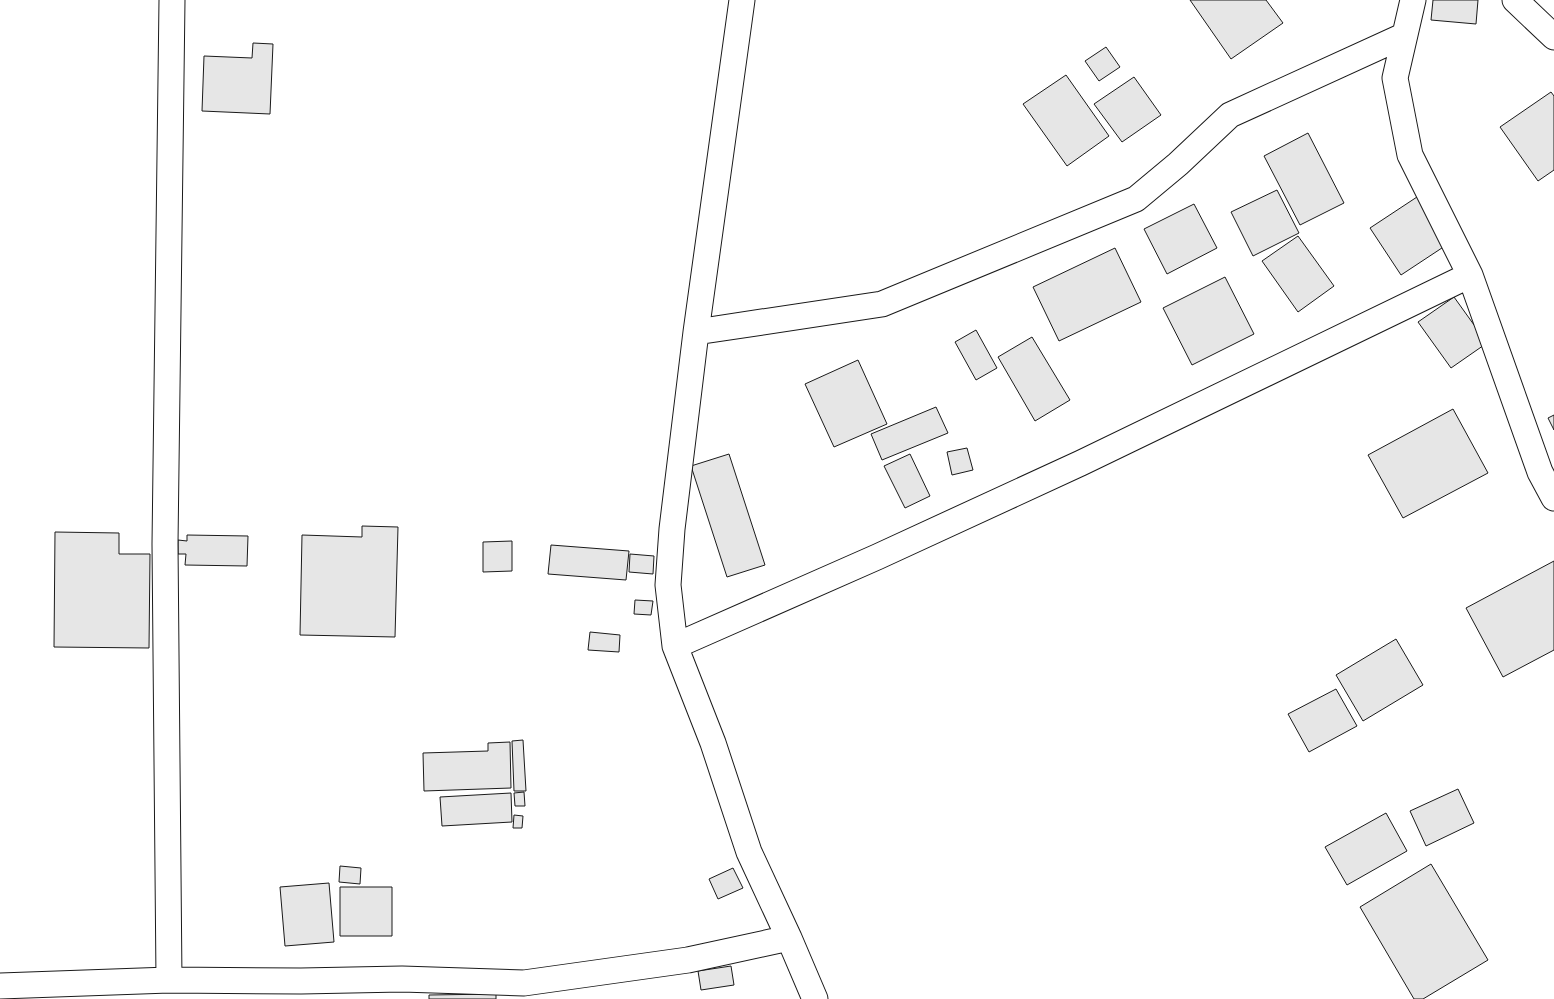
<svg xmlns="http://www.w3.org/2000/svg" width="1554" height="999" font-family="Signika,sans-serif">
<rect width="100%" height="100%" fill="#fff"/>
<path fill="#e6e6e6" stroke="#1a1a1a" d="M1190,0H1266L1283,23L1231,59Z
M1433,0H1478L1476,24L1431,20Z
M253,43L273,44L270,114L202,111L204,56L252,58Z
M1106,47L1120,67L1099,81L1085,61Z
M1066,75L1109,136L1067,166L1023,104Z
M1134,77L1161,115L1122,142L1094,104Z
M1551,92L1554,96V170L1538,181L1500,127Z
M1308,133L1344,203L1300,225L1264,156Z
M1277,190L1299,233L1253,256L1231,212Z
M1420,195L1451,242L1401,275L1370,228Z
M1194,204L1217,248L1167,274L1144,229Z
M1298,236L1334,286L1298,312L1262,261Z
M1115,248L1141,302L1059,341L1033,287Z
M1225,277L1254,334L1192,365L1163,308Z
M1454,297L1487,343L1451,368L1418,322Z
M976,330L997,368L976,380L955,342Z
M1032,337L1070,400L1035,421L998,357Z
M858,360L887,424L834,447L805,384Z
M936,407L948,433L882,460L871,434Z
M1453,409L1488,473L1403,518L1368,455Z
M1554,415V430L1548,418Z
M967,448L973,470L952,475L947,452Z
M729,454L765,565L727,577L691,466Z
M910,454L930,496L905,508L884,466Z
M362,526L398,527L395,637L300,635L302,535L362,537Z
M55,532L119,533V554H150L149,648L54,647Z
M187,535L248,536L247,566L185,565L186,554H178V540L187,541Z
M512,541V571L483,572V542Z
M551,545L629,551L626,580L548,574Z
M630,554L654,556L653,574L629,572Z
M1554,561V650L1503,677L1466,608Z
M635,600L653,601L651,615L634,614Z
M590,632L620,635L619,652L588,650Z
M1396,639L1423,685L1363,721L1336,675Z
M1336,689L1357,726L1309,752L1288,714Z
M523,740L526,791H514L512,741Z
M510,742L511,788L424,791L423,753L488,751V743Z
M1458,789L1474,823L1426,846L1410,811Z
M524,792L525,806H515L514,793Z
M511,793L512,822L442,826L440,797Z
M1386,813L1407,851L1347,885L1325,847Z
M514,815L523,816L522,828H513Z
M1431,864L1488,960L1423,999H1414L1360,907Z
M340,866L361,868L360,884L339,882Z
M733,868L743,888L718,899L709,879Z
M329,883L334,942L285,946L280,887Z
M340,887H392V936H340Z
M731,966L734,985L701,990L698,971Z
M496,994V999H429V995Z"/>
<g fill="none" stroke-linecap="round" stroke-linejoin="round">
<g stroke="#1a1a1a" stroke-width="27">
<path id="minor" d="M742,0L696,332L672,529L668,585L675,646L713,743L749,852L789,938L815,999
M1413,0L1395,78L1410,155L1470,275L1540,472L1554,498
M1515,0L1554,37
M696,332L882,304L1136,199L1178,164L1230,115L1403,36
M675,646L877,557L1081,463L1470,275
M169,980L165,544L172,0
M0,986L169,980L301,981L402,979L524,983L688,960L789,938"/>
</g>
<use href="#minor" stroke="#fff" stroke-width="25"/>
</g>
</svg>
